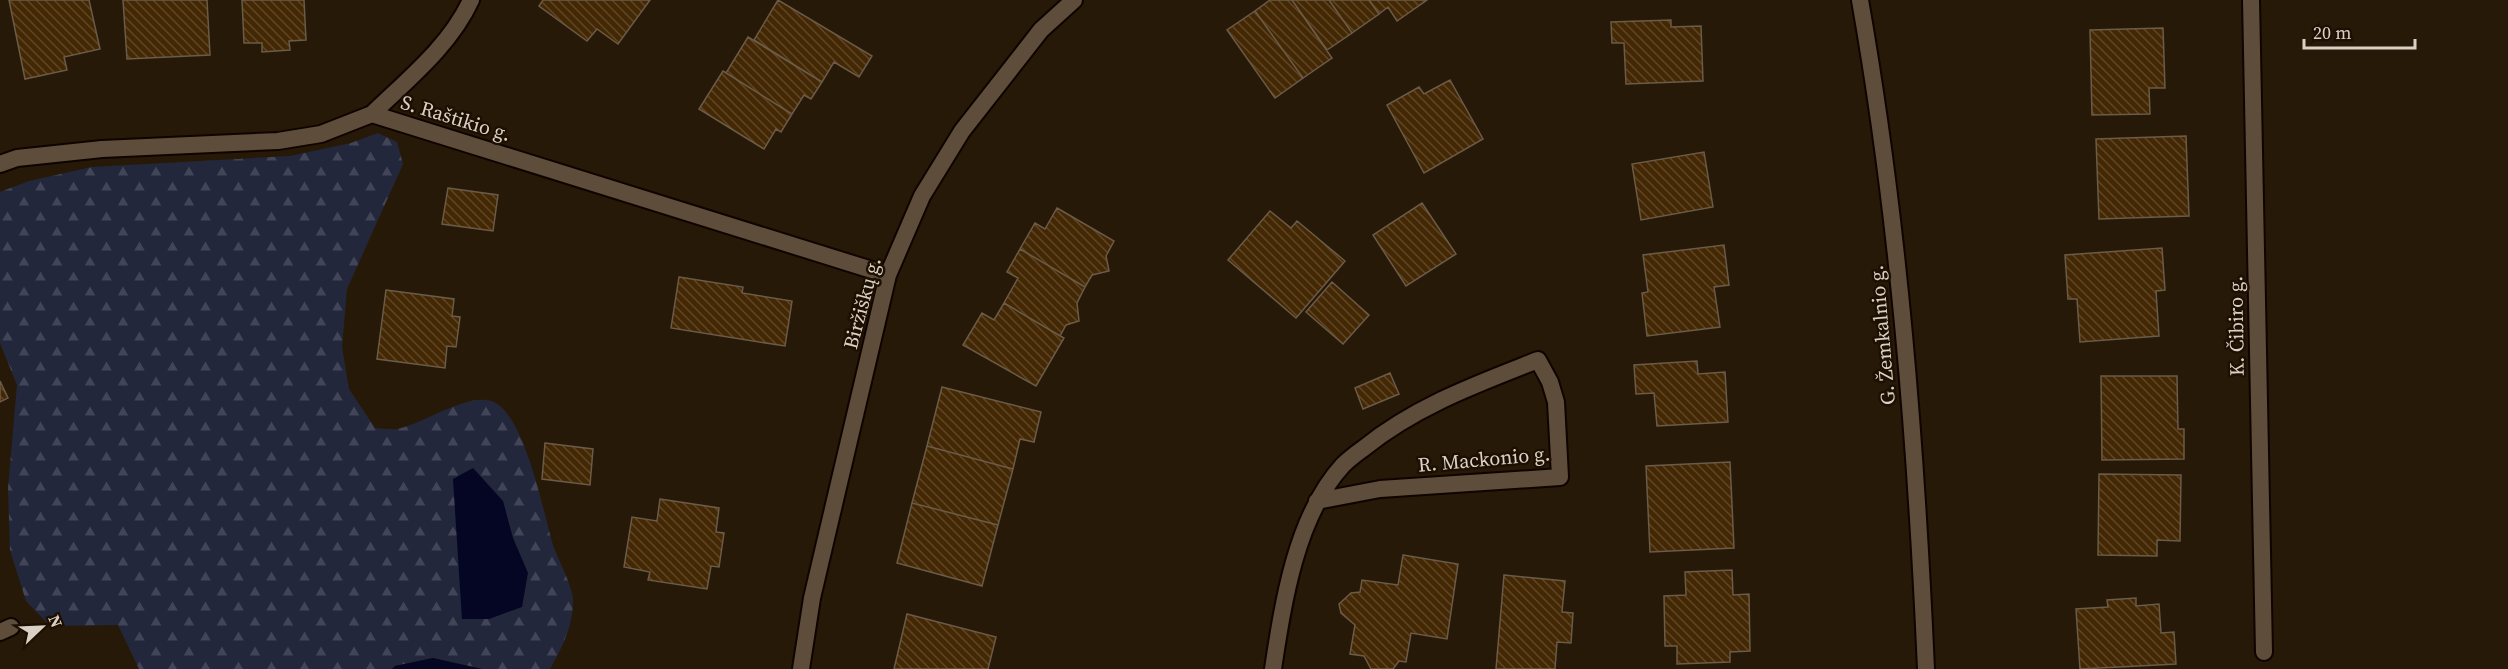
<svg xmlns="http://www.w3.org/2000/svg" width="2508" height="669" font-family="'Source Serif 4',serif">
<defs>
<pattern id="forest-firs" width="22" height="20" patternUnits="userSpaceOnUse" patternTransform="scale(1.5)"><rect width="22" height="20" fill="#22273c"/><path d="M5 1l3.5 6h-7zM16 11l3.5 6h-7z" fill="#424557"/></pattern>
<pattern id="building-back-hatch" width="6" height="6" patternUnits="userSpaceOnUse" patternTransform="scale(1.5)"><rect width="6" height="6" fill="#432803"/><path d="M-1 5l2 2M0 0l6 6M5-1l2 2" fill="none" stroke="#5e4626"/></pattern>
</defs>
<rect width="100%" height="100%" fill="#271908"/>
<path fill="url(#forest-firs)" d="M378,133L397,142L403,164L347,289L342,347L349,389L375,428C382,428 390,430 397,429C424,424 472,389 496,403C526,421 543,511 553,545C558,560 573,586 573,601C573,626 562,648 550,669H482L433,658L395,666L392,669H139L118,625L50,626L26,601L10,550L8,488L17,385L0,343V192L29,181L92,167L290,156L351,143Z"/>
<path fill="#050624" d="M473,468L503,501L513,538L528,573L522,607L489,619H462L453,479Z
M433,658L482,669H392L395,666Z"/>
<path fill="url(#building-back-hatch)" stroke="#6b5b48" stroke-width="1.5" d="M9,0H89L100,49L64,57L67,70L25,79Z
M123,0H207L210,55L127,59Z
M242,0H304L306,40L289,41L290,50L262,52V43H244Z
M543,0H650L618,44L597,29L587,41L539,6Z
M778,0L872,56L859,77L834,62L822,82L754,40Z
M1270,0H1292L1332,58L1303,78L1255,11Z
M1292,0H1329L1352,33L1327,50Z
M1329,0H1369L1379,14L1352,33Z
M1369,0H1427L1397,21L1388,7L1379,14Z
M1255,11L1303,78L1275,98L1227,30Z
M1671,20V27L1701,26L1703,81L1626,84L1624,43H1612L1611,22Z
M2163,28L2165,88H2149L2150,114L2092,115L2090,30Z
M748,37L822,82L811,99L804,95L792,114L726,73Z
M723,71L792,114L781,132L776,129L764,149L699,109Z
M1450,80L1483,139L1424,173L1387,105L1419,87L1424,94Z
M2186,136L2189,216L2099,219L2096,139Z
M1704,152L1713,207L1641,220L1632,164Z
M448,188L498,195L493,231L442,224Z
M1422,203L1456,254L1406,286L1373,235Z
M1057,208L1114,241L1106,256L1109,271L1092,275L1085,287L1020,249L1035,223L1045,229Z
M1270,211L1291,228L1297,221L1345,261L1296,318L1228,260Z
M1724,245L1729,285L1714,287L1720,327L1647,336L1642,293L1648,292L1643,255Z
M2162,248L2165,290L2156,291L2159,336L2080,342L2077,299H2068L2065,255Z
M1020,249L1085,287L1077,303L1079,321L1066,325L1060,336L1004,303L1018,278L1007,272Z
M679,277L743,287L742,293L792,301L785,346L671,328Z
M1332,282L1369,315L1343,344L1306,312Z
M386,290L454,299L452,316L460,317L456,347L447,346L445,368L377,359Z
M1004,303L1064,338L1036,386L963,345L982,313L994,320Z
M1697,361L1698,374L1725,372L1728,422L1657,426L1654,393L1636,394L1634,365Z
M1390,373L1399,394L1363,409L1355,388Z
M2101,376H2177L2178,429H2184V459L2102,460Z
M0,381L8,398L0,402Z
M942,387L1041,412L1034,442L1020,439L1013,469L927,446Z
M545,443L593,449L590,485L542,479Z
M927,446L1013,469L998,525L912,503Z
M1730,462L1734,548L1650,552L1646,466Z
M2099,474L2181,475L2180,541L2157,540V556L2098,555Z
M660,499L719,508L716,532L724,533L719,567L711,566L707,589L648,580L650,572L624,567L632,517L657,521Z
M912,503L998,525L982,586L897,563Z
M1403,555L1458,564L1447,639L1411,633L1406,662L1399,661L1393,669H1371L1364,656L1350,654L1355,625L1341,613L1339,604L1351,593L1360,592L1362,580L1398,585Z
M1732,570L1733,595L1749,594L1750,651L1730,652V662L1677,664V646H1665L1664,596L1686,595L1685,572Z
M1504,575L1565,581L1562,612L1573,613L1571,643L1557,642L1555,669H1496Z
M2136,598V606L2159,604L2161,633L2174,632L2176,664L2080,669L2076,609L2108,607L2107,600Z
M907,614L996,637L988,669H894Z"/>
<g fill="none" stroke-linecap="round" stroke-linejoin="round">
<g stroke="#0f0400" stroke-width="20">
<path id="minor" d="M1860,0C1899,221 1916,445 1926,669
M2251,0L2264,652
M372,114C407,80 450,46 471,0
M0,164L17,158L102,149L278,141L321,134L372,114L888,275
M0,632L11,627
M801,669L812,598L888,275L922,196L962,131L1041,30L1074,0
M1273,669C1283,603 1296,516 1343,465C1349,459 1357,453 1364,448C1416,406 1477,384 1538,360L1550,382L1556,402L1560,477L1380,489L1317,501"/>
</g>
<use href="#minor" stroke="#5d4d3a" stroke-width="16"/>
</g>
<g text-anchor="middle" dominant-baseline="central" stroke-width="5" stroke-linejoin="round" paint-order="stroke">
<g font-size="20" fill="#dad1c6" stroke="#1d1002">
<text transform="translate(456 118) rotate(17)">S. Raštikio g.</text>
<text transform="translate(862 303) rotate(-75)">Biržiškų g.</text>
<text transform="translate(2236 326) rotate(-91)">K. Čibiro g.</text>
<text transform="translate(1882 335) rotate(-95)">G. Žemkalnio g.</text>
<text transform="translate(1484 459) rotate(-5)">R. Mackonio g.</text>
</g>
</g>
<g transform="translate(42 627) rotate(67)" stroke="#1d1002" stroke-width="4.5" paint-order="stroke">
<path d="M0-4.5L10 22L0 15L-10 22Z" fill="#dad1c6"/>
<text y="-9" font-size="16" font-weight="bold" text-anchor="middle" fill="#dad1c6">N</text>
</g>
<path d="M2304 39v9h111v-9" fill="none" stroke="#dad1c6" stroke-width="3"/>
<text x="2313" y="39" font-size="18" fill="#dad1c6" stroke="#1d1002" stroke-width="4.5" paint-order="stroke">20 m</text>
</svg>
